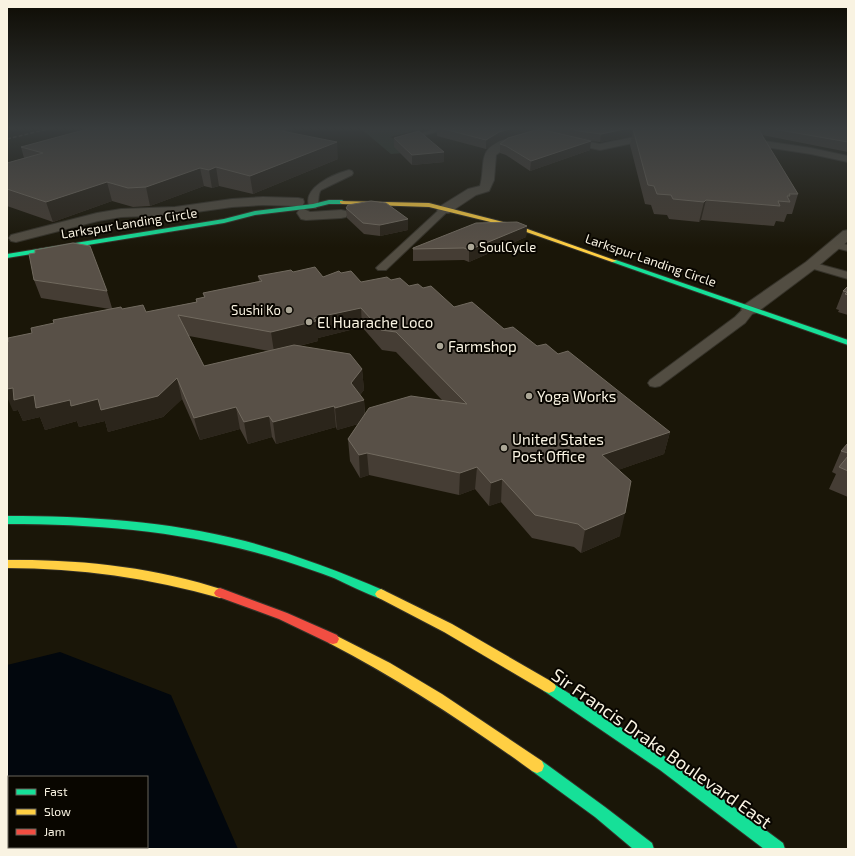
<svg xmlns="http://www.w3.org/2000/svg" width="855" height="856" font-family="'Exo 2',sans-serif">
<rect width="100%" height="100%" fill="#1a1608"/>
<path fill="#2b3525" d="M360,128H426L390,137L403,142L404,153L391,154Z"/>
<path fill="#02070d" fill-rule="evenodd" d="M60,652L171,695L238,849H7V665ZM9,777H147V847H9Z"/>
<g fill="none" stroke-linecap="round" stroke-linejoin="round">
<g stroke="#353229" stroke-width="2">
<path id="lane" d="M438,128H448L409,140L405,138Z
M349,170L352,171L353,173L352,175L321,190C317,195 320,202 316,208H310C300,188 334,174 349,170Z
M444,207L447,208L449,210L447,212L386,270H378L376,268L378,266L441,208Z
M836,242L848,245V251L832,247L831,245Z
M811,262L848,272V279L807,267L805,265L807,263Z
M750,305L754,306L756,309L745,323L660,386L655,387L650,386L648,383L650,380L735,317L746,306Z"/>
</g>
<g stroke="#353229" stroke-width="2">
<path id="street" d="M528,133L532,134L533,136L532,138L508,146L496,155L494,180L489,191L476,195L449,213H439L437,210L439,207L468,189L480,186C483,176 482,167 484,158C487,141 514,136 528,133Z
M661,135L665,136L666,138L665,140L633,143L600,150L557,141L556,139L561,136L600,144L633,137Z
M737,137L811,148L848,156V162L811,154L733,142L732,140L733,138Z
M263,197L298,198L303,199L304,202L303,205L298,206L263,205L232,207L175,215L121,217L98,221L16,242L11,241L9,238L11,235L97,213L121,209L175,207L232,199Z
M304,209L310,212L341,210L346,211L348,214L346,217L341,218L306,220L301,219L297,213L299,210Z
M848,230V241L816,268L756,313L750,314L744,313L741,309L744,305L806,262L843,231Z"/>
</g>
<g stroke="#353229" stroke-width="2">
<path id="fast" d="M329,200H342L345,202L342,204H329L313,208L255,215L224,223L7,258V254L224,219L255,211L313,204Z
M612,260H616L848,340V345L612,262Z
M7,516C87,516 167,521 245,541C293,554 339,571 385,591L387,594L385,597L381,599C365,593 349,585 334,578C318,572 301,566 285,561C192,532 104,524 7,524Z
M549,681L583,702L670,760L783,843L785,849H764L660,770L544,691L542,687L544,683Z
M537,759L542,761L605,807L652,843L654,849H633L595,817L532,771L530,766L532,761Z"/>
</g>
<g stroke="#353229" stroke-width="2">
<path id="slow" d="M340,201L429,203L519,226L617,261L612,262L515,228L429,207L342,204L340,203Z
M7,560C80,559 154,567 224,590L226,593L224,596L220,598C150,578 80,568 7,568Z
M381,589L452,624L554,683L556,687L554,691L549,693L544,691L444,632L377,597L375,594L377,591Z
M333,634L390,663L442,694L542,761L544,766L542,771L537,773L532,771C467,724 400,680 329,643L327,639L329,635Z"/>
</g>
<g stroke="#353229" stroke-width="2">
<path id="jam" d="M220,588L287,613L337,635L339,639L337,643L333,644L329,643L279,619L216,596L214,593L216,590Z"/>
</g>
<use href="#lane" fill="#524d42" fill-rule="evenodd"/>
<use href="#street" fill="#524d42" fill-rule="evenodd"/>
<use href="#fast" fill="#16e098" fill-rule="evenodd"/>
<use href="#slow" fill="#ffcf43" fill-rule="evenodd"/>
<use href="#jam" fill="#f24e42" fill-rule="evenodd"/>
<path stroke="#555147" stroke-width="1.5" stroke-dasharray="4 2" stroke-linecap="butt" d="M7,139L52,128"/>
</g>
<path fill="#453d34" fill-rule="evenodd" d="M292,128V133L338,159L253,194L219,186L212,188L204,186L150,206L133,207L112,201L53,222L7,206V163L24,158L21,147Z
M437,128H848V152L762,135L798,194L792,214H787L784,222L776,221L774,226L701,220L699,222L669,219L667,215L654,214L651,205L645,204L630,145L632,136L600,142L590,141V150L530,171L506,155L500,153V144L539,129H538L499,141L486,149L437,136Z
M394,138L444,162L412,165L394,147Z
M346,208L408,230L380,236L364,234L347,218Z
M527,226L526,237L469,262L464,260L413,261V248Z
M293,272L323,277L341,273L361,282L391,280L409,286L423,288L454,307L504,329L537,346L558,354L670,432L664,454L618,470L620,536L581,553L574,547L532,538L501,502L489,506L475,489L459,495L369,475L360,478L350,461L348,439L358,424L337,430L336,427L276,444L272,437L248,444L240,429L200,440L182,399L163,417L108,432L105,421L79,427L77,421L45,430L40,417L23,421L18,410L13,411L32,333L54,323L110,309L41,298L34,280L107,291L112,308L146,312L196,302V299L204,297L203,293L259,281L258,276ZM362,327L382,350L396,352L442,400L365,414L364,400L360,395L364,390L362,369L299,346L318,341V338ZM189,336L269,351L204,366Z
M848,286V315L838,312L839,310L836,309L843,291Z
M848,443V497L829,489L836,474L832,472L841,451Z"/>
<path fill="#2b251b" d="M292,128L294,144L282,131Z
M513,128H538V129L499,141L486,149V140L499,132Z
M629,128H653L633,129L632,136L600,142L601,134Z
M591,141L590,150L530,171L531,161Z
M337,142L338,159L253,194L250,176Z
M444,152V162L412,165V155Z
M216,167L219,186L212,188L209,170Z
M200,168L204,186L150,206L146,187Z
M107,182L112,201L53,222L46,202Z
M706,200L701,220L699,222L704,202Z
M408,219V230L380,236V225Z
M527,226L526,237L469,262V250Z
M361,308L362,327L318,338V341L274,352L271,332L314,318Z
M362,369L364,390L353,403L364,400L365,422L337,430L335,408L351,383Z
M177,378L182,399L163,417L108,432L105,421L79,427L77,421L45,430L40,417L23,421L18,410L13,411L7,397V389L13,388L34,395L70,400L98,399Z
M334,406L336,427L276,444L273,422Z
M236,407L240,429L200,440L194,418Z
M269,416L272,437L248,444L244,422Z
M670,432L664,454L598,477L602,455Z
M367,453L369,475L360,478L359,455Z
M477,467L475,489L459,495L460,473Z
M502,479L501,502L489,506L491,483Z
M625,513L620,536L581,553L585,530Z"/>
<path fill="#585047" stroke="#716a5f" d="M91,128H292L282,131L337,142L250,176L216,167L209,170L200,168L146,187L128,188L107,182L46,202L7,189V163L43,153L21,147Z
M440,128H513L499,132L486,140Z
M567,128H629L601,134L579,131Z
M636,128H722L759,130L798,194H789L790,196H787L790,202L778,201L780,206L706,200L704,202L673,199L671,195L657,194L654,186L648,185L633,129Z
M768,128H848V142Z
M539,129L591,141L531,161L506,146L500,144L508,138Z
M419,131L444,152L412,155L394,138Z
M371,201L386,203L408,219L380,225L363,223L346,208L348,205Z
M517,222L527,226L469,250L464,248L413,249V248L476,223Z
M73,243L90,246L107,291L34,280L29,254L35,253V250Z
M315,267L323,277L339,271L341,273L351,271L361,282L387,277L391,280L400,278L409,286L418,284L423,288L431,286L454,307L472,302L504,329L513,327L537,346L546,344L558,354L568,351L670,432L602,455L631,481L625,513L585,530L578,524L535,515L502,479L491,483L477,467L460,473L367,453L359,455L348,439L369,408L411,396L467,404L396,332L381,330L361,308L314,318L316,321L271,332L178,315L204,366L294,345L350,354L362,369L351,383L364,400L335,408L334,406L273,422L269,416L244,422L236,407L194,418L177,378L158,396L101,410L98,399L71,406L70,400L36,408L34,395L14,400L13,388L7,389V343L8,342V338L32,333L31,328L54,323L53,320L121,307L122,309L143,305L146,312L197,302L196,299L205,297L203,293L262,281L258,276L291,270L293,272Z
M848,286V295L845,294L847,292L843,291Z
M848,443V453L841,451Z
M848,456V471L839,467Z"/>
<linearGradient id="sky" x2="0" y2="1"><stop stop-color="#0e0c04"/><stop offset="0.52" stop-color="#383c3d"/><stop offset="1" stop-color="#383c3d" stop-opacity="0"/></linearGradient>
<rect width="855" height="247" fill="url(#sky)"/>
<g fill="#aba696" stroke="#090600" stroke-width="1.5">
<circle cx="471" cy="247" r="4"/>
<circle cx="289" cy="310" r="4"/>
<circle cx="309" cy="322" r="4"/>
<circle cx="440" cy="346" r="4"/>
<circle cx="529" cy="396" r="4"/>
<circle cx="504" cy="448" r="4"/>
</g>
<g text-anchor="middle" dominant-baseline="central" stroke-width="4" stroke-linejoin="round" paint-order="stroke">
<g font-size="13" fill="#f9f3e2" stroke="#090600">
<text transform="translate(129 223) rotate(-9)">Larkspur Landing Circle</text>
<text transform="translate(651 260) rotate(19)">Larkspur Landing Circle</text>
</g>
<g font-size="13" fill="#f9f3e2" stroke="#090600" text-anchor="start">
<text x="479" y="247">SoulCycle</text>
<text x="281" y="310" text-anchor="end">Sushi Ko</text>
</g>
<g font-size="15" fill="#f9f3e2" stroke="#090600" text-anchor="start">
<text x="317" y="322">El Huarache Loco</text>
<text x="448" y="346">Farmshop</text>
<text x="537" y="396">Yoga Works</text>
<text x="512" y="439">United States<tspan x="512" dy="17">Post Office</tspan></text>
</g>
<g font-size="18" fill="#f9f3e2" stroke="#090600">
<text transform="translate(662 748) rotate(35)">Sir Francis Drake Boulevard East</text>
</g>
</g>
<rect width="855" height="856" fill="none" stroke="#f9f3e2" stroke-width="16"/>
<rect x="8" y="776" width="140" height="72" fill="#090600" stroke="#69655a"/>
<rect x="16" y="789" width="20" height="6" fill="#16e098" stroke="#69655a"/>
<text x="44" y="796" font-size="12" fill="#f9f3e2">Fast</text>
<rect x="16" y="809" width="20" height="6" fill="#ffcf43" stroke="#69655a"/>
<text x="44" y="816" font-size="12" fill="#f9f3e2">Slow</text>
<rect x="16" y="829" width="20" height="6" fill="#f24e42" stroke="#69655a"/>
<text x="44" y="836" font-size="12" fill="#f9f3e2">Jam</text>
</svg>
